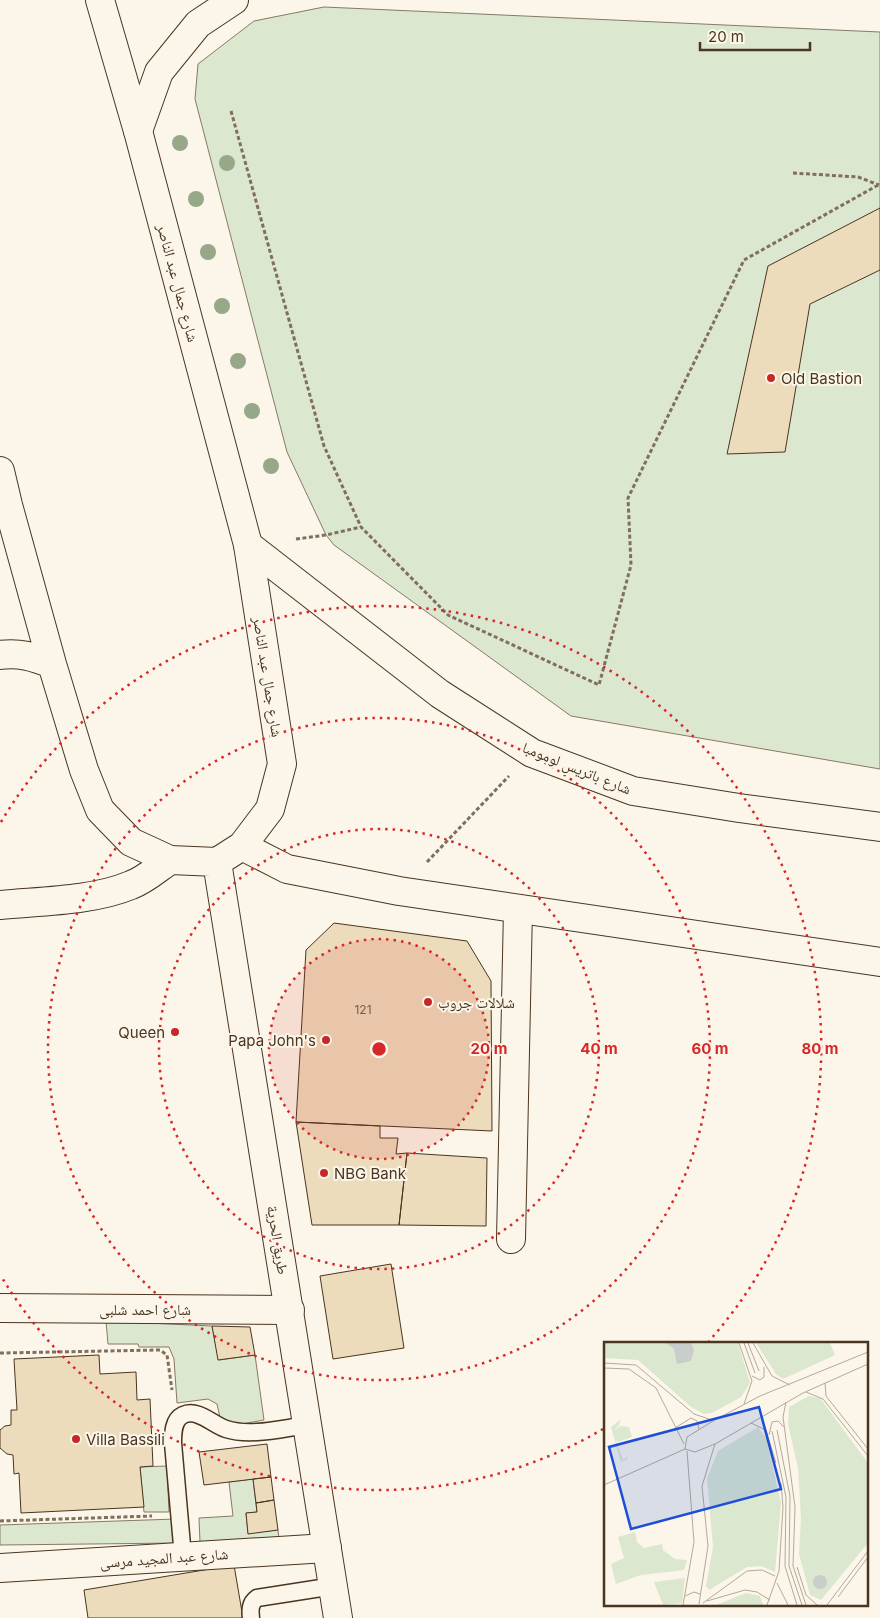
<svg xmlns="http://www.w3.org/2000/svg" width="880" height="1618" font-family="Inter,'Noto Naskh Arabic',sans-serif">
<rect width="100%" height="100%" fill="#fbf6e9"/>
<path fill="#dce7d0" stroke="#887966" d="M324,7L880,32V769L571,716L334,545L326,535L287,452L195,99L198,64L254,21Z
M106,1321L212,1326L219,1360L255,1355L264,1420L231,1426L221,1422L217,1404L208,1399L177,1403L174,1359L169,1347H139L138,1344H108Z
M167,1466L169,1512H144L140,1467Z
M253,1479L257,1512L246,1513L248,1533L278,1530L279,1540L200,1542L199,1518L233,1516L229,1482Z
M176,1519L178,1543L0,1545V1525Z"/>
<path fill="#ecdcbc" stroke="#4a3520" d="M880,208V270L810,304L785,452L727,454L768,266Z
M334,923L467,941L491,981L492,1131L296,1122L306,950Z
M296,1122L380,1126V1138H398L396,1154L407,1153L399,1225H312Z
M407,1153L487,1158L486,1226L399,1225Z
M391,1264L404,1348L333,1359L320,1276Z
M212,1326L250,1327L255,1355L218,1360Z
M99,1355L100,1374L136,1372L137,1400L150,1399L153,1466L140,1467L144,1507L21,1513L19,1473L14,1474L13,1455L7,1454L0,1448V1430L5,1426L11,1425V1410H17L14,1359Z
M267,1444L271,1477L204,1485L199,1452Z
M271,1477L274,1500L256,1503L253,1479Z
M274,1500L278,1530L248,1534L246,1513L257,1512L256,1503Z
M234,1565L243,1618H88L84,1590Z"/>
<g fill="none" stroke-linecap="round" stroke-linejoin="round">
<g stroke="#4a3520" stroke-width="19">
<path id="service" d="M183,1557L173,1443C173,1433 173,1420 183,1415C198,1408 213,1425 226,1429C251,1437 283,1428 308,1425
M251,1618C250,1610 250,1603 257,1598L334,1586"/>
</g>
<g stroke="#4a3520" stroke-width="30">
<path id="minor" d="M511,1239L518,909
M0,1308L290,1310
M0,1568L327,1548"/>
</g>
<g stroke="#4a3520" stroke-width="30">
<path id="secondary" d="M138,131L159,72L198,24L234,0
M248,545L440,694L532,753L633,791L739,808L880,827
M242,846L287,869L399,891L880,962
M0,905C41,901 93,901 131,885C145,880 158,868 170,860"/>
</g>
<g stroke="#4a3520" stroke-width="30">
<path id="primary" d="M0,471L8,505L52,664L84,770L100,810L131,842L170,860L217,862L242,846L270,809L282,764L248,545L138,131L100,0
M0,655C19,652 34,657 52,664
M217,862L338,1618"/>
</g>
<path stroke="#7f6f5c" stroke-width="3" stroke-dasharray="4 2.5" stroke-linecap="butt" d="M231,111L324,446L361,527L448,615L599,685L631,565L628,498L744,260L880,184
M793,173L858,177L879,185
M296,539L326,535L361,527
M427,862L509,776
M0,1353L160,1350L167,1355L172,1390
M0,1521L152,1516"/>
<use href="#service" stroke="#fbf6e9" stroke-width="16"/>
<use href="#minor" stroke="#fbf6e9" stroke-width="28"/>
<use href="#secondary" stroke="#fbf6e9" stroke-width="28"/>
<use href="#primary" stroke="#fbf6e9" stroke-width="28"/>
</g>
<g fill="#96a887">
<circle cx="180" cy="143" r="8"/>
<circle cx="227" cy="163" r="8"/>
<circle cx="196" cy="199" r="8"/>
<circle cx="208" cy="252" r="8"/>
<circle cx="222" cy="306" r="8"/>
<circle cx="238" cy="361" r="8"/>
<circle cx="252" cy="411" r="8"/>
<circle cx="271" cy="466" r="8"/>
</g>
<circle cx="379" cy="1049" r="110" fill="#d62828" fill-opacity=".12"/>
<g fill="none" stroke="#d62828" stroke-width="2.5" stroke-dasharray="2.5 5">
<circle cx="379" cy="1049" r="110"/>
<circle cx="379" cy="1049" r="220"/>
<circle cx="379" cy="1049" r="331"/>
<path d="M603 1429A441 441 0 0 1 1 1276M1 822A441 441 0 1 1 709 1341"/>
</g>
<g fill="#c62828" stroke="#fbf6e9" stroke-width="2">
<circle cx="771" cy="378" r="5"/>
<circle cx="428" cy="1002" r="5"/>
<circle cx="175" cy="1032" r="5"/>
<circle cx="326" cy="1040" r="5"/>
<circle cx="324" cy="1173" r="5"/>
<circle cx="76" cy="1439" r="5"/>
</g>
<g text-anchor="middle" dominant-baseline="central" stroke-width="4" stroke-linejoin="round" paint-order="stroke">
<g font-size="12" fill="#725f47">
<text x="363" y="1009">121</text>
</g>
<g font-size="15" fill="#4a3520" stroke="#fbf6e9">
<text transform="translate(178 283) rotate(75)">شارع جمال عبد الناصر</text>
<text transform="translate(268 677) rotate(81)">شارع جمال عبد الناصر</text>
<text transform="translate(577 768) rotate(22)">شارع باتريس لومومبا</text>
<text transform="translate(278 1240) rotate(81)">طريق الحرية</text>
<text x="145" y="1309">شارع احمد شلبى</text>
<text transform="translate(164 1558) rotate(-4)">شارع عبد المجيد مرسى</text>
</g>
<g font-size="15" fill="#4a3520" stroke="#fbf6e9" text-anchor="start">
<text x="781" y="378">Old Bastion</text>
<text x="438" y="1002">شلالات جروب</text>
<text x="165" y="1032" text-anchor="end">Queen</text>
<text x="316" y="1040" text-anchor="end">Papa John's</text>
<text x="334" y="1173">NBG Bank</text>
<text x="86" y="1439">Villa Bassili</text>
</g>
</g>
<g transform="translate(604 1342)">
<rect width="264" height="264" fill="#fbf6e9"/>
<path d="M0,1H134L146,41L137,55L108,71L100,72L87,65L34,18L0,16ZM152,1H226L231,13L179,37L172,32ZM205,54L216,56L264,121V201L217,258L206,253L195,212L197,177L194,126L184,82L185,65ZM17,77L15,83L10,88L17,84L25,85L28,95L14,100L12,98L19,118L23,115L24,117L17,120L7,85ZM154,85L162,96L177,161L171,230L157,224L143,225L105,248L102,244L109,205L103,136L114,109ZM31,190L33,200L40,206L58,202L59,208L71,217L83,218L80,228L37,233L12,242L7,222L20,216L14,195ZM81,236L78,261L59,263L50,240ZM142,251L156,254L159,263H112Z" fill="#dce7d0"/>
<path d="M62,1H87L90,8L87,19L73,22L70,7ZM209 240a7 7 0 1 1 14 0a7 7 0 1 1-14 0Z" fill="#c9cecd"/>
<path fill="none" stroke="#b4a999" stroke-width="1" d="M135,1L148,39L140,62M140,1L151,31M144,1L155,29M149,1L168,34L186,43M0,21L32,23L90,72L108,78M0,26L25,27L52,46L80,102M148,34L156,38L160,35V25M221,41L222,54L264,107M202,50L219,57L264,114M182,60L179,75L191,165L189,224L202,263M147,81L162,88L172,121M71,86L87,76L93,79L95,87M173,88L186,154L185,224L198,263M168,89L182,155L181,224L193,263M165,93L168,80L174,79L180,85M81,107L83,95L109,79L156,54L264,10M81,107L91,110L111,102L199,51L264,22M0,143L81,107M193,225L202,253L213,263M173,241L184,263M81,254L90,250L96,252M234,255L264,215M103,259L141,248L153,250L166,258M99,261L143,229L158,228L171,234M95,262L104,204L98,144L111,102M79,263L90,200L83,109M163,263L175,229L179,165L177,141M223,263L264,209"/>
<path fill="#1d4ed8" fill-opacity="0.15" stroke="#1d4ed8" stroke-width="2.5" d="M155,65L177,147L27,187L5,105Z"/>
<rect width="264" height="264" fill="none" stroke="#4a3520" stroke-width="2.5"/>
</g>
<circle cx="379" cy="1049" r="8" fill="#d62828" stroke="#fbf6e9" stroke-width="2.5"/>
<g font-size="15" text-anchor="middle" font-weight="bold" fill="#d62828" stroke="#fbf6e9" stroke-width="4" stroke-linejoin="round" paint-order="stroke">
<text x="489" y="1054">20 m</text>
<text x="599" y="1054">40 m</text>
<text x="710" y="1054">60 m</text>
<text x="820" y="1054">80 m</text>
</g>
<path d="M700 42v8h110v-8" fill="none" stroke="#4a3520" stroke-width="2.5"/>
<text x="708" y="42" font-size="15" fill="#4a3520" stroke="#fbf6e9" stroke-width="4" paint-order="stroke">20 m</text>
</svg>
